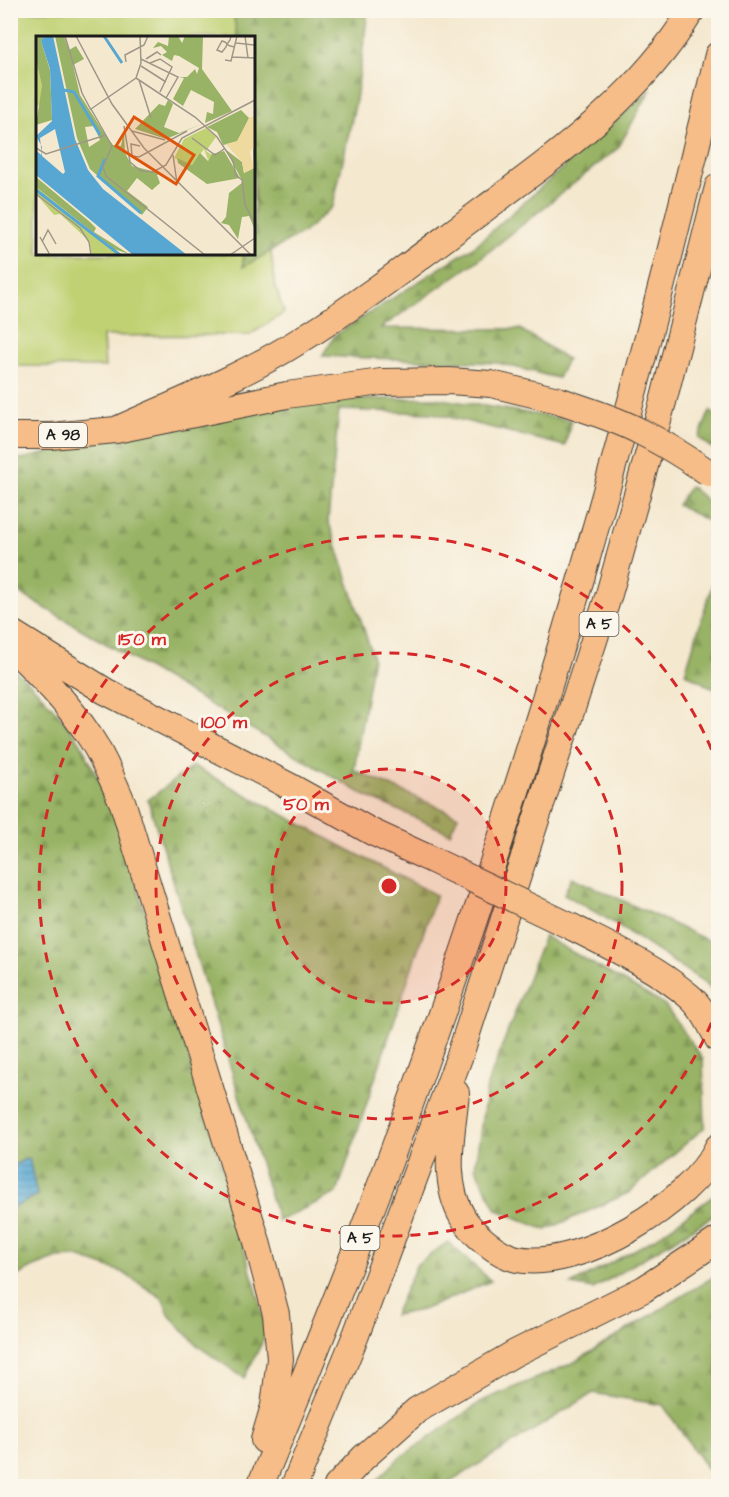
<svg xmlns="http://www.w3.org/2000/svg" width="729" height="1497" font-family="'Architects Daughter',sans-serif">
<defs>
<pattern id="forest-firs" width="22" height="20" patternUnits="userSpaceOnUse" patternTransform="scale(1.5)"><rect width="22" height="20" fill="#98b365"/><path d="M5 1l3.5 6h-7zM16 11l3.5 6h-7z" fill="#829957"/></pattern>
<pattern id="water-rules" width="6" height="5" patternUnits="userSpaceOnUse" patternTransform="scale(1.5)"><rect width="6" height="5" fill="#57a7d2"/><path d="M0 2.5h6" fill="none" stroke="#4787aa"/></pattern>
</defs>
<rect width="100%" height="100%" fill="#fbf7ec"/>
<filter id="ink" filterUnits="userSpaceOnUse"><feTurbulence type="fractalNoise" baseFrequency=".0167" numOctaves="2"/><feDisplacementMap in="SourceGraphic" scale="12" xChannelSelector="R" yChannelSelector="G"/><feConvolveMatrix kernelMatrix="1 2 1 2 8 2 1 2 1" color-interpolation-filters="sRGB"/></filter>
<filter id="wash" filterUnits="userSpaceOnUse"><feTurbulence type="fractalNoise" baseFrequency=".008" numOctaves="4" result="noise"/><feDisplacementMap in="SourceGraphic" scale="24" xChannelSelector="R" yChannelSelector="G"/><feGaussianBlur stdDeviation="1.35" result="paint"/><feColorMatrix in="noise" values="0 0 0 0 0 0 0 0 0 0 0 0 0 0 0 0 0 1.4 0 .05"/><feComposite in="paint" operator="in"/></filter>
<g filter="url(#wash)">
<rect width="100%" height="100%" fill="#f4e8cf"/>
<path fill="#c0d173" stroke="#6e7648" stroke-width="1.5" d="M11,11H233L237,37L38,38V254H254L270,243L275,285L284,313L250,335L103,336L105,367L11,366Z"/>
<path fill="url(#forest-firs)" stroke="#5a6840" stroke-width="1.5" d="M233,11H368L356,100L333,206L303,233L243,267V254H254V38L237,37Z
M651,89L618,148L477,261L381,328L520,329L567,359L558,378L498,363L322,356L335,335L475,246Z
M435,398L571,420L565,446L433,413L339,410L328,520L373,657L354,770L458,816L450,833L366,796L11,588V457L22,459L264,401Z
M710,411L718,417V452L699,438Z
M690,486L718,510V526L677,505Z
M718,566V691L685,673Z
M10,667L30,683L56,711L80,742L115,813L225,1176L226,1188L259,1299L266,1335L244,1378L198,1346L170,1316L162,1298L122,1272L78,1257L58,1258L34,1267L11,1279V1209L37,1195L28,1158L11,1166Z
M193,766L347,849L436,895L337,1193L278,1221L148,800Z
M572,877L718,945V999L707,984L616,924L564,894Z
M544,936L665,1005L703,1059L705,1127L628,1193L546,1230L497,1210L475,1167L487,1086Z
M718,1188V1213L593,1289L571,1285L654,1239L713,1196Z
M448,1242L491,1281L422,1310L394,1315L417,1264Z
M718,1274V1486H708L710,1473L663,1405L593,1393L444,1486H372L398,1459L484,1400L573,1363Z"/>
<path fill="url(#water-rules)" stroke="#3a6277" stroke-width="1.5" d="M29,1158L37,1195L11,1209V1166Z"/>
</g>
<g filter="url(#ink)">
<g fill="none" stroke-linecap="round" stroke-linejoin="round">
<g stroke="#3c3b37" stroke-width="28">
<path id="highway" d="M116,430C178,402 242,377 299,341C365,300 426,252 487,207C564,150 642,93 692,10
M10,436H51L116,430L287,395L381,382L449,381L491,384L558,400
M12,633L105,691L291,787L372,832L426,857
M10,645C39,674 68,703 90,737C104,758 113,781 123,804L256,1238L276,1314L280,1359L274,1406L264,1440
M572,927C611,947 655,967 689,996C702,1007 710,1024 718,1039
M456,1093C452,1134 441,1181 463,1218C473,1234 498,1255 517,1259C580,1271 691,1203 718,1147
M260,1486C306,1375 352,1263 394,1149C524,792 632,426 718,55
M294,1486L356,1335L460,1055L609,594L663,402L718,187
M337,1486L363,1458L417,1410L515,1353L644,1289L718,1240"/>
</g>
<use href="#highway" stroke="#f7bd88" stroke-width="26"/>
<g stroke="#3c3b37" stroke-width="28" stroke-linecap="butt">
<path id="highway-bridge" d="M558,400C586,410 615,418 641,432C665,444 687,458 709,473
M426,857L572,927"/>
</g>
<use href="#highway-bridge" stroke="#f7bd88" stroke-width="26"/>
</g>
</g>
<circle cx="389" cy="886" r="117" fill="#d62828" fill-opacity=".12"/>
<g fill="none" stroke="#d62828" stroke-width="3" stroke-dasharray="10 8">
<circle cx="389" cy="886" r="117"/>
<circle cx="389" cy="886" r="233"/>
<path d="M718 1006A350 350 0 1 1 718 766"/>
</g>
<g text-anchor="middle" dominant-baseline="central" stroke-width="6" stroke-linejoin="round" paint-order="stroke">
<g fill="#fbf7ec" stroke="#5f5e5a" stroke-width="1.5">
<rect x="39" y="423" width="48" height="24" rx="4.5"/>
<rect x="579.5" y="612" width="39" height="24" rx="4.5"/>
<rect x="340.5" y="1226" width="39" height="24" rx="4.5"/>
</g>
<g font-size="15" font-weight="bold" fill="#1c1c1c">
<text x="63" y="435">A 98</text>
<text x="599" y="624">A 5</text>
<text x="360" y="1238">A 5</text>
</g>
</g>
<g transform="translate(36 36)">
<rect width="219" height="219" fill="#f4e8cf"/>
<path d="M0,24L6,50V65L0,72ZM170,92L180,101L170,115L176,119L172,124L168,113L156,129L138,122L148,103ZM0,151L56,196L86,219H56L53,205L24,178L18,179L0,158Z" fill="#c0d173"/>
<path d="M0,0H8L5,5L14,34L16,84L0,89L6,50L0,24ZM19,0H28L33,14L40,10L48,23L37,29L44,59L70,100L77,109L85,110L88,94L89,117L96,130L124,137L121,139L124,147L116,154L101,142L91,155L112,171L106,179L54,133L41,102ZM58,90L64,104L53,111L49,91ZM133,0H142L146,7L149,0H167L166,33L196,75L169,87L171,76L177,78L178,66L155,54L147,70L137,63L148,42L143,41H151L159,33L161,38L163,32L143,20L138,19L136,25L126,19L131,16L125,10L117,12L122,6L132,10ZM132,64L137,68L128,91L143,97L166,88L130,103L99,93L123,68L129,70ZM205,74L213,82L201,106L187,109L181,96L171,91ZM217,111L219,116V194L213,180L206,181L202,203L193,189L185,187L190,181L193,157L207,146L189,113L206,126L208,137L218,132ZM188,115L204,142L171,148L142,127L141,122L156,129L164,117L172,125L176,118ZM0,141L54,186L60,192L58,196L93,218L78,213L0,151Z" fill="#98b365" fill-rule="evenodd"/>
<path d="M214,81H219V116L217,112L214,116L218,132L208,137L206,126L190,108L201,105Z" fill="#eeda9e"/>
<path d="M8,0H17L39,103L52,134L67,153L151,219H97L0,139V114L5,119L6,111L0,100L16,85L14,33L5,5ZM19,93L29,136L27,138L6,120L4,102Z" fill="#57a7d2" fill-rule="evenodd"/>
<path fill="none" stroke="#57a7d2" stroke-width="3" d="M68,0L86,27M28,54L38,56L64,99M69,123L62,140L105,177M0,154L84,219"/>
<path fill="none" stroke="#9e9687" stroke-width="1.5" d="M29,0L46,57L55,74M40,0L76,68L108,112L215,219M195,0L194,4L191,8L190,11L186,16L181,14L186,5L189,6L192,9L194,10L199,11M209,0L212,22M200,7L218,9M196,21L219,22M105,23L142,41L130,62M110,23L121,16L125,19M189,24L195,25L201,0M90,26L89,19L108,9L112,0M114,27L124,23L136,31L124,56M105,30L130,46M100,42L159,81L181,101L197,125L200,139L206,144L209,169L219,187M103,44L115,82M55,73L76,110L67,131L70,140L169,219M55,73L100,42L105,27L104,0M88,90L94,126L105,135L117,136L130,129L146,102L219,64M96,95L129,104M156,102L179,119L188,113M104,110L95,108L96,120L103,121L151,95M0,112L10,118L70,99M137,119L141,147M219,144V169M0,158L44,192L53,206L55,219M4,201L14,219M6,206L12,194L20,208M194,219L219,202"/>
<path fill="#de560d" fill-opacity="0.15" stroke="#de560d" stroke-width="3" d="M98,81L158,119L140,148L80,110Z"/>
<rect width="219" height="219" fill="none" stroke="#1c1c1c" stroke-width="3"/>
</g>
<circle cx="389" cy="886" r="9" fill="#d62828" stroke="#fbf7ec" stroke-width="3"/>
<g font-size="18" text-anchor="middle" font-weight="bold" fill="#d62828" stroke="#fbf7ec" stroke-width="6" stroke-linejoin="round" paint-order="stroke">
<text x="142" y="645">150 m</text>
<text x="224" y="728">100 m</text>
<text x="306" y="810">50 m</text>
</g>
<rect width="729" height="1497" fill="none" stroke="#fbf7ec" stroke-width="36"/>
</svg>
